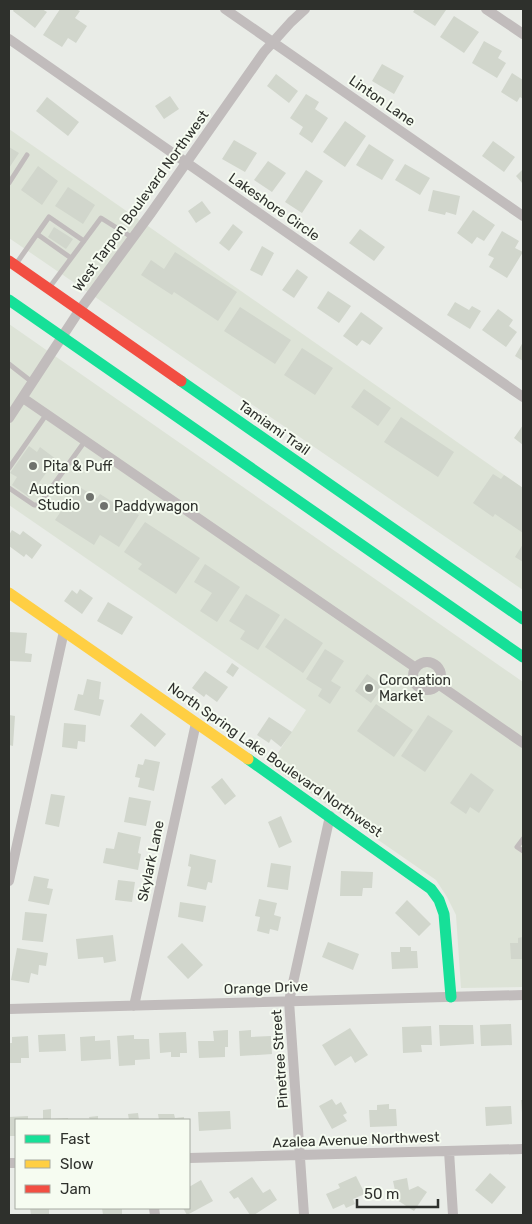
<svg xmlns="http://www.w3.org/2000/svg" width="532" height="1224" font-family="Rubik,sans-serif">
<rect width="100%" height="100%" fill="#e9ece7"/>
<path fill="#dde3d7" d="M9,129L523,488V590L9,238Z
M9,324L523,682V987L461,988L456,915L447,897L436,880L270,765L306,710L9,505Z"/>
<path fill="#d1d6cc" d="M14,9H42L47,12L35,28L13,11Z
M60,9H76L80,11L75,18L87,26L76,43L68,38L62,47L43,35Z
M415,9H444L446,10L435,26L413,12Z
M454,16L479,32L464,53L440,37Z
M484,41L502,51L498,58L506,63L497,78L472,63Z
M382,64L404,76L394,94L372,81Z
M512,73L523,80V99L520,97L517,102L501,92Z
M276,74L298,91L289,103L267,86Z
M306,94L319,102L315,109L328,118L312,143L299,134L303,127L290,118Z
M170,96L179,109L164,119L155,106Z
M47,97L79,122L68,136L36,111Z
M345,121L366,136L345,167L323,152Z
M234,140L257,153L245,172L222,159Z
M493,141L515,157L504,172L482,156Z
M369,144L394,160L382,180L356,165Z
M9,147L19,153L9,168Z
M268,161L286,173L272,192L254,180Z
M405,164L430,178L420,195L395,180Z
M38,166L58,181L42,205L21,190Z
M523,169V184L516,176Z
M306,170L323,181L302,213L285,202Z
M68,187L95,205L83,224L55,206Z
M433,190L460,196L456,215L446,212L445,215L428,211Z
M202,201L211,213L196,223L188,211Z
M473,210L495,225L484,241L477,237L472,244L457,233Z
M233,224L243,232L229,251L219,243Z
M54,227L73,239L66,249L48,237Z
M360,229L385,247L374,261L349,243Z
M502,231L519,241L515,248L523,252L507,278L489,267L494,258L488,255Z
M262,246L274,253L262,276L250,270Z
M175,252L237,292L218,321L174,292L172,295L141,275L151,260L164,269Z
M297,269L308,277L294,298L282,290Z
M328,291L351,306L339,323L317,308Z
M455,302L469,310L472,306L481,311L470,329L447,315Z
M240,307L291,340L275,364L224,331Z
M498,309L513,320L509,326L517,332L506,347L482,330Z
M361,312L383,328L370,345L362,340L357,346L343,336Z
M523,342V361L515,356Z
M302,348L333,368L315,395L284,375Z
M364,389L391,408L378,426L351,407Z
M401,417L454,452L438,477L384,442Z
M523,425V445L514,438Z
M29,446L37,452L40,447L56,459L29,497L12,485L17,477L10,473Z
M493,474L501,479L504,475L523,488V533L495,514L493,517L473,503Z
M78,486L97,498L100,494L119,506L120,504L139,515L119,547L100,535L94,545L55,520Z
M145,522L200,558L176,594L138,569L142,564L124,552Z
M12,530L20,535L23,531L42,545L32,559L26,554L24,557L9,546V535Z
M523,544V562L515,557Z
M205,564L240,587L217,622L200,611L212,593L194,582Z
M80,589L93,598L82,614L64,601L72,590L77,594Z
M246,594L280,615L258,650L240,639L245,631L229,621Z
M108,602L133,617L122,635L97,621Z
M285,618L323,643L303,673L265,647Z
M9,632L27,633L25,653L32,654L31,662L9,661Z
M325,649L344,661L331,681L341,687L330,704L318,696L322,689L306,679Z
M232,663L239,668L233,677L226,672Z
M205,671L228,687L217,702L206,694L204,697L192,688Z
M367,674L383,686L371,703L355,691Z
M87,679L101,682L99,699L104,700L100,716L74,710L78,694L83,695Z
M376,704L413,730L394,757L357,731Z
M141,713L166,734L155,747L130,726Z
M9,715L15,716L13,746L9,745Z
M428,715L453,731L425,772L401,756Z
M269,717L292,732L281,747L271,739L269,743L257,735Z
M64,723L86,725L85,742L78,741L77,749L62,747Z
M145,759L160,762L154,791L138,787L140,778L135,777L138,764L143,765Z
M471,773L494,790L479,813L470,807L466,814L450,803Z
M222,778L236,796L225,805L211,787Z
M51,794L65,796L59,827L45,824Z
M129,797L151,801L146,826L124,822Z
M281,816L292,842L279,848L268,822Z
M118,832L141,837L138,853L141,854L138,870L103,863L106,848L114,849Z
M190,854L216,860L212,883L208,882L206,890L187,886L191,867L188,866Z
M271,863L291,866L288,890L267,887Z
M341,871L373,872L372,888H363L362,896H340Z
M34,876L49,879L47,888L53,889L49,905L28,901Z
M118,880L135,882L132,902L115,900Z
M259,899L277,903L274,915L281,917L278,931L270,929L269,934L257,931L260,917L255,916Z
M407,900L431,924L419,936L395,913Z
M180,902L206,906L203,922L178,917Z
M25,912L47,914L43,942L22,940Z
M113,935L116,961L104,963L103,957L78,959L76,939Z
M523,937V959H511L510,943H518V938Z
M328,942L359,954L353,970L322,957Z
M182,943L203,965L188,979L167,957Z
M400,947H411V951H417L418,968L392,969L391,952H400Z
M17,948L48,953L46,966L39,965L38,975L31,973L29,983L11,980Z
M511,1024L512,1045L481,1046L480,1025Z
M439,1025H473L474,1044L440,1046Z
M431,1026L432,1045H421L422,1052L403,1053L402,1027Z
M350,1028L368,1055L355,1063L351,1056L335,1066L322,1045Z
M228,1030V1047H225V1057L199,1058L198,1041H214L213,1031Z
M251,1030V1037L271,1036L272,1054L240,1056L239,1031Z
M186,1032L187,1053H180V1057H171V1052L160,1053L159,1033Z
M65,1034L66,1051L39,1052L38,1035Z
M134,1035V1039H149L150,1059L135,1060V1065L119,1066L117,1036Z
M28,1036L29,1058H21V1063H9V1043H12V1037Z
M95,1036V1041L110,1040L111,1059L81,1061L80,1037Z
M332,1099L336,1105L341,1102L347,1113L343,1115L347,1121L332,1129L319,1106Z
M521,1100H523V1113H522Z
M389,1104V1109H396L397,1126L370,1127L369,1110H377V1105Z
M511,1106L512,1124L486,1126L485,1107Z
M51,1109V1119L68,1118V1120H43V1110Z
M230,1111L231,1129L199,1131L198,1112Z
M138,1113L139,1120H129L128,1114Z
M158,1114H174L175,1118L184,1117V1120H159Z
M28,1116V1120H16V1136H9V1117Z
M98,1116V1120H90L89,1117Z
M490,1173L506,1187L492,1204L475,1190Z
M356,1176L365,1194L353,1199L355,1204L346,1208L344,1204L333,1209L326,1194L340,1188L338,1184Z
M252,1177L263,1193L270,1189L277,1200L254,1215H250L238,1197L234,1199L229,1192Z
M407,1178L409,1190L418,1186L427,1192L414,1211L397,1200L393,1181Z
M201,1180L213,1201L187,1215L183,1208H189V1187Z
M30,1208H49V1215H31Z
M102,1208H122V1215H103Z"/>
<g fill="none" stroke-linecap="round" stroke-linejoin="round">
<path stroke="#c1bcbc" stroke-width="5" d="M9,183L27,155
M37,234L71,258
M16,264L49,217L84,241
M49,288L101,218L133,238
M9,364L32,382
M9,468L46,415
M9,488L34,505H39L85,441
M523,839L517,847L523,851"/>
<path stroke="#c1bcbc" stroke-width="10" d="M225,9L523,216
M486,9L523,34
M9,39L523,397
M23,398L416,668
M9,418L79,311L151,213L264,52L291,22L305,9
M413 676a14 14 0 1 1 28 0a14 14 0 1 1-28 0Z
M438,684L523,743
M9,881L64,631
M134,1006L196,723
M9,1009L523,995
M449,1151L453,1215
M189,1158L523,1149
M9,1163H16
M154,1208L155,1215
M304,1215L289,1001L330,816"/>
<path stroke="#16e098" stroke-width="11" d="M9,300L523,657
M181,381L523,619
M248,759L431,889L439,900L444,914L451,997"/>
<path stroke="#ffcf43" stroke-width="11" d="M9,593L248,759"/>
<path stroke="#f24e42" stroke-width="11" d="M9,261L181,381"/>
</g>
<g fill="#6f726d" stroke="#f6fcf1" stroke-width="2">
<circle cx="33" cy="466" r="5"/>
<circle cx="90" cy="497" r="5"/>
<circle cx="104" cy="506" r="5"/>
<circle cx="369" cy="688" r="5"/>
</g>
<g text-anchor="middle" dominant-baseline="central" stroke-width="4" stroke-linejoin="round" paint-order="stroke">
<g font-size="14" fill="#2e302c" stroke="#f6fcf1">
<text transform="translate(382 101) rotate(35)">Linton Lane</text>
<text transform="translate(141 201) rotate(-54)">West Tarpon Boulevard Northwest</text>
<text transform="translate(274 207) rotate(35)">Lakeshore Circle</text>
<text transform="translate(274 428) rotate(35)">Tamiami Trail</text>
<text transform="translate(275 760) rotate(35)">North Spring Lake Boulevard Northwest</text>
<text transform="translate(151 861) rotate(-78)">Skylark Lane</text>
<text transform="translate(266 988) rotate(-2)">Orange Drive</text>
<text transform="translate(280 1059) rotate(-94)">Pinetree Street</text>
<text transform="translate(356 1140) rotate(-2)">Azalea Avenue Northwest</text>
</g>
<g font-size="14" fill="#2e302c" stroke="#f6fcf1" text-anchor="start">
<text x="43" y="466">Pita &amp; Puff</text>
<text x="80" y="489" text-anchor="end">Auction<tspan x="80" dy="16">Studio</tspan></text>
<text x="114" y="506">Paddywagon</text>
<text x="379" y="680">Coronation<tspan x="379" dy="16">Market</tspan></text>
</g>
</g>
<rect width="532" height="1224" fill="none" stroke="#2e302c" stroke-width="20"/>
<rect x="15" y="1119" width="175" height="90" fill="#f6fcf1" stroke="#a6aaa2"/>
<rect x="25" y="1135" width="25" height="8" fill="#16e098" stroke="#a6aaa2"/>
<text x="60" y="1144" font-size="15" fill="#2e302c">Fast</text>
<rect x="25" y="1160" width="25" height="8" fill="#ffcf43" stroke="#a6aaa2"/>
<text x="60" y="1169" font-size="15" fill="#2e302c">Slow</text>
<rect x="25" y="1185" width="25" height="8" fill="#f24e42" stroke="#a6aaa2"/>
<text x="60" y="1194" font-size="15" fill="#2e302c">Jam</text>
<path d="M357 1199v8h81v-8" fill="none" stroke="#2e302c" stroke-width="2.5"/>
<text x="364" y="1199" font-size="15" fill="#2e302c" stroke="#f6fcf1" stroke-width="4" paint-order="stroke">50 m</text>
</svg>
